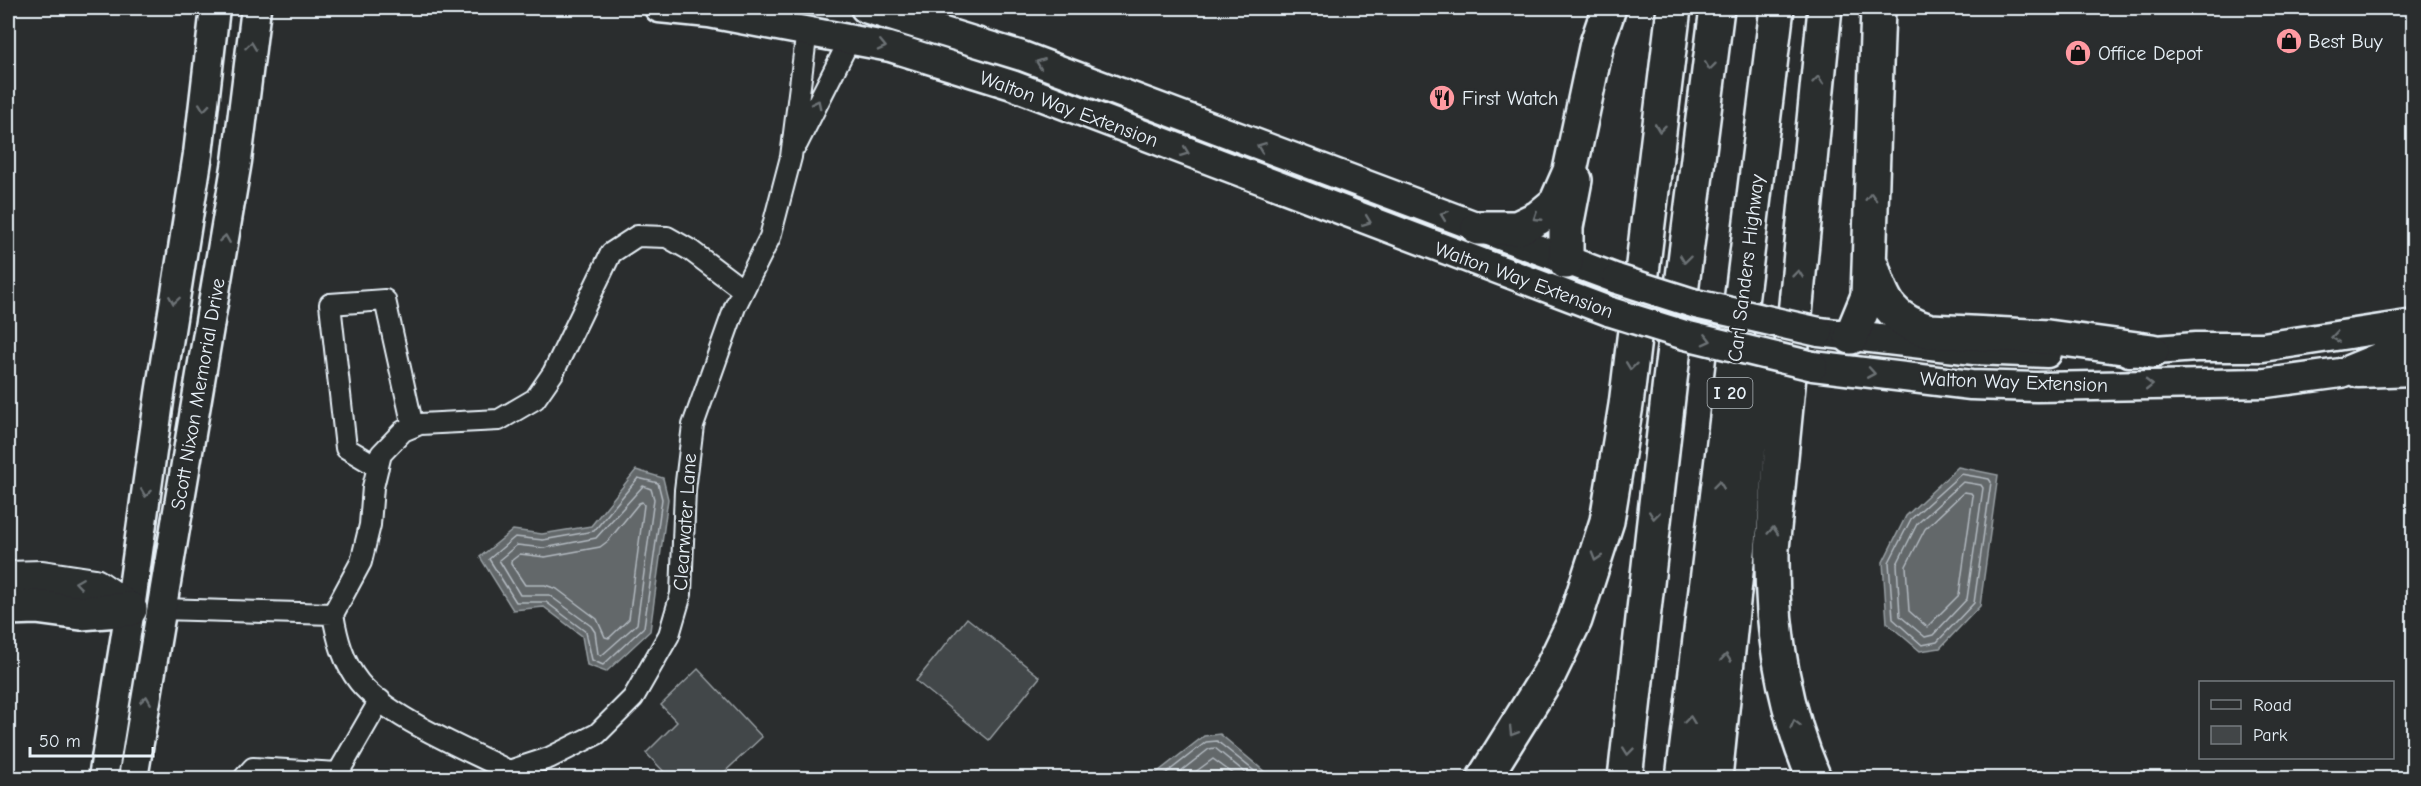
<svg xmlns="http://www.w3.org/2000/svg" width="2421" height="786" font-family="'Comic Neue',sans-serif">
<rect width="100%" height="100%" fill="#2a2d2e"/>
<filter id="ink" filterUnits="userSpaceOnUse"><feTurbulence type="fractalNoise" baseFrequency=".0167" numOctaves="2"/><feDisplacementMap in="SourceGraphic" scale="12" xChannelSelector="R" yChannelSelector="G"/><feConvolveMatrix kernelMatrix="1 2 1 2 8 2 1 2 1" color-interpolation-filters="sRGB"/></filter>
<g filter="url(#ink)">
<path fill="#424648" stroke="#959ca0" stroke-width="1.5" d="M967,618L1040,677L989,740L916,681Z
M698,669L762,737L718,778H670L646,753L677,722L661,705Z"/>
<path fill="#63686b" stroke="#989fa3" stroke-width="1.5" d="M1958,467L1998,475L1980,606L1940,648L1920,651L1887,623L1883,562L1906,516Z
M636,470L663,478L668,499L650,631L606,672L587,665L582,636L544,607L513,610L480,557L513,530L542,534L591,526Z
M1220,734L1272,778H1150L1204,736Z"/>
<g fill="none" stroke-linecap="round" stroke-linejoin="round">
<path stroke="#b3bac0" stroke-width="1.5" d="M1961,474L1989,479L1991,482L1974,603L1937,642L1922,645L1893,619L1889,562L1911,519Z
M638,478L658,483L662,499L644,627L603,665L592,660L586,632L546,602H516L489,559L515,537L543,540L594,531Z
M1963,482L1981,485L1983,488L1967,599L1933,635L1925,637L1900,616L1897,564L1917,524Z
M643,486L651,489L654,499L637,624L601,656L598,654L595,632L591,626L549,595H520L499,560L517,545L544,548L596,538Z
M1964,492L1971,493L1973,496L1959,595L1927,627L1909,611L1906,566L1925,529Z
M642,502L644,505L629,619L609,638L605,637L597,619L557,589L545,585H525L511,564V561L520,554L545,557L600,547L608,541L639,503Z
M1160,778L1206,742L1217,741L1263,778
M1172,778L1209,749L1215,748L1252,778
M1187,778L1213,759L1239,778"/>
<g stroke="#e8f1f8" stroke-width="24">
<path id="minor" d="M797,144L850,39
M378,467L346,448L330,304L385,300L413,427
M161,609L333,614
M333,614C337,638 343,662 359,682C387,717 468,750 509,771L549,758L597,734L633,698L669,635L681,594L685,490L693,425L735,307L770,237L791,157L807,30
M333,614L361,562L370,525L373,487L381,454L403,431L420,424L499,420L535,399L553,373L611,253L637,236L667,237L690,250L743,290
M338,773L380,700
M244,778L253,768L338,773"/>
</g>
<g stroke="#e8f1f8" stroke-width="33">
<path id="secondary" d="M659,8L709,13L890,47L1012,85L1611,312
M865,8L1022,56L1617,279
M1819,332L1974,350L2047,353
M2129,352L2196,347H2263L2414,324
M1813,366L1971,385L2037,387L2266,383L2341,373L2414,343
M2358,373L2414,371
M103,778L130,609L160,394L198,154L215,8
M133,778L237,161L256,8"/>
</g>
<g stroke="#e8f1f8" stroke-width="36">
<path id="primary" d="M8,578L42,577L95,585L130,609"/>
</g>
<g stroke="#e8f1f8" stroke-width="38">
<path id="motorway" d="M1478,228H1517L1538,218L1556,203L1570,171L1597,43L1609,8
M1566,262V227L1575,180
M1872,266C1883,302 1891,320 1930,331L2048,337L2152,351
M1851,337L1868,296L1878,8
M8,608L36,607L81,613L130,609
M1484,778L1549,674L1575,620L1607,521L1626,405L1674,8
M1625,778L1670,380L1717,8
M1683,778L1777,8
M1715,778L1758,357
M1814,778C1783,706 1771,628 1772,549L1825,8"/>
</g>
<use href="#minor" stroke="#2a2d2e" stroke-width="20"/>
<use href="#secondary" stroke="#2a2d2e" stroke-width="28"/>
<use href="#primary" stroke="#2a2d2e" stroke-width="32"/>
<use href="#motorway" stroke="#2a2d2e" stroke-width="33"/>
<g stroke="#e8f1f8" stroke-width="33" stroke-linecap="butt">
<path id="secondary-bridge" d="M1617,279L1696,304L1819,332
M1611,312L1685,335L1813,366"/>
</g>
<use href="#secondary-bridge" stroke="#2a2d2e" stroke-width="28"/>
</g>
<defs><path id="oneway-chevron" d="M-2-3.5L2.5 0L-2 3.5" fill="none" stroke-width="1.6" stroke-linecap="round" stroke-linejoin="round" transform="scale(1.5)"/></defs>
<g stroke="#6c7275">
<use href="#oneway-chevron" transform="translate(251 46) rotate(-83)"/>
<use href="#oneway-chevron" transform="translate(882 46) rotate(13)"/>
<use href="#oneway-chevron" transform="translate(1040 63) rotate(-159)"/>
<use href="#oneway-chevron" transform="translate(1710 66) rotate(97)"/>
<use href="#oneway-chevron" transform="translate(1818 80) rotate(-84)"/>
<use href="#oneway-chevron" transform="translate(817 104) rotate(-64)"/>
<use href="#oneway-chevron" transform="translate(204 107) rotate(96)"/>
<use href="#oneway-chevron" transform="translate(1660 128) rotate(97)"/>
<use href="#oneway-chevron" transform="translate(1261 147) rotate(-159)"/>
<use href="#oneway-chevron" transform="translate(1185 152) rotate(21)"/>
<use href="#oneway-chevron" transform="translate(1871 197) rotate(-88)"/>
<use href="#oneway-chevron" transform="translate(1444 215) rotate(-159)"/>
<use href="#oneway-chevron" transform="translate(1537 217) rotate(147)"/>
<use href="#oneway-chevron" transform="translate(1367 221) rotate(21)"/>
<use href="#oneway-chevron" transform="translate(225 239) rotate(-81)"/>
<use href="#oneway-chevron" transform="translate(1685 259) rotate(97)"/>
<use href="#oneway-chevron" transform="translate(1798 274) rotate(-84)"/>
<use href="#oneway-chevron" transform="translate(174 300) rotate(99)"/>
<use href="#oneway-chevron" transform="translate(2335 337) rotate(172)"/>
<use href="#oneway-chevron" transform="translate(1707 340) rotate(14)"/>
<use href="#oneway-chevron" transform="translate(1631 366) rotate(97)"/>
<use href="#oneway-chevron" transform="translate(1871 373) rotate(10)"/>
<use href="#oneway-chevron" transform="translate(2149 385) rotate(-1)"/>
<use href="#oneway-chevron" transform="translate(1719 485) rotate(-83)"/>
<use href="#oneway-chevron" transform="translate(146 493) rotate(98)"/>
<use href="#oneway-chevron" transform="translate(1654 515) rotate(96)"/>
<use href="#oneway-chevron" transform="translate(1773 531) rotate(-86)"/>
<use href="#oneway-chevron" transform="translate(1596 557) rotate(107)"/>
<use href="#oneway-chevron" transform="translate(79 583) rotate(-172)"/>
<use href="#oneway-chevron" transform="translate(1726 658) rotate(-84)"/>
<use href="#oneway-chevron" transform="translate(146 700) rotate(-81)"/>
<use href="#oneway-chevron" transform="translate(1690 720) rotate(-83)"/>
<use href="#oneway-chevron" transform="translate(1795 724) rotate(-104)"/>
<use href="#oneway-chevron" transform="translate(1513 732) rotate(122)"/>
<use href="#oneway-chevron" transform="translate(1628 751) rotate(96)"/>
</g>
</g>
<defs>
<g id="shop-disc" transform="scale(1.35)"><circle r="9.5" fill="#ff9aa2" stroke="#2a2d2e"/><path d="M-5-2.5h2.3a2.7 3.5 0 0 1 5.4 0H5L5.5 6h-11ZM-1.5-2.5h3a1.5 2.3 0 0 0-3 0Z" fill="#111"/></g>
<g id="restaurant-disc" transform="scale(1.35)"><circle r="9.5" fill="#ff9aa2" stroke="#2a2d2e"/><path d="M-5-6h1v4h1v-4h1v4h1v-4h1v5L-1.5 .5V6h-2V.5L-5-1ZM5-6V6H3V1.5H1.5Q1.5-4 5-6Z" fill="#111"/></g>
</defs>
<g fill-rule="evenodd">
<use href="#shop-disc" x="2289" y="41"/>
<use href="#shop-disc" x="2078" y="53"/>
<use href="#restaurant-disc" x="1442" y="98"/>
</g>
<g text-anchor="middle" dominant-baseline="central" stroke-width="5" stroke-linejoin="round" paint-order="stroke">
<rect fill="#2a2d2e" stroke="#afb6bb" stroke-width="1.5" x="1707.5" y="378" width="45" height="30" rx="4.5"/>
<g font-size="18" font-weight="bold" fill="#e8f1f8">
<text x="1730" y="393">I 20</text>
</g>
<g font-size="20" fill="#e8f1f8" stroke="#2a2d2e" text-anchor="start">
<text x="2308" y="41">Best Buy</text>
<text x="2098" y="53">Office Depot</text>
<text x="1462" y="98">First Watch</text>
</g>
<g font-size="20" fill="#e8f1f8" stroke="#2a2d2e">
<text transform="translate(1069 109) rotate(20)">Walton Way Extension</text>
<text transform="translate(1746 268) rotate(-83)">Carl Sanders Highway</text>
<text transform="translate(1524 280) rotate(20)">Walton Way Extension</text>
<text transform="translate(2014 382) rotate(2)">Walton Way Extension</text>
<text transform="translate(198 394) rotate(-80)">Scott Nixon Memorial Drive</text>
<text transform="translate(685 522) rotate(-86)">Clearwater Lane</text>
</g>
</g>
<rect width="2421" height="786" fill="none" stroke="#2a2d2e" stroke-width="30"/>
<rect x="15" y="15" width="2391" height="756" fill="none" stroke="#e8f1f8" stroke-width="2" filter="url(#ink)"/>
<rect x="2199" y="681" width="195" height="78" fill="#2a2d2e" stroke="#767b7f" stroke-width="1.5"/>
<rect x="2211" y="700" width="30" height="9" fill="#2a2d2e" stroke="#767b7f" stroke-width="1.5"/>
<text x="2253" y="711" font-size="18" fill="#e8f1f8">Road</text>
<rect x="2211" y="726" width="30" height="18" fill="#424648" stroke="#767b7f" stroke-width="1.5"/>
<text x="2253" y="741" font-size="18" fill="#e8f1f8">Park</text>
<path d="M30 747v9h123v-9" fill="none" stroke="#e8f1f8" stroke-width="3"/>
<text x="39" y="747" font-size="18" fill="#e8f1f8" stroke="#2a2d2e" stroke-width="4.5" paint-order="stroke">50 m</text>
</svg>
